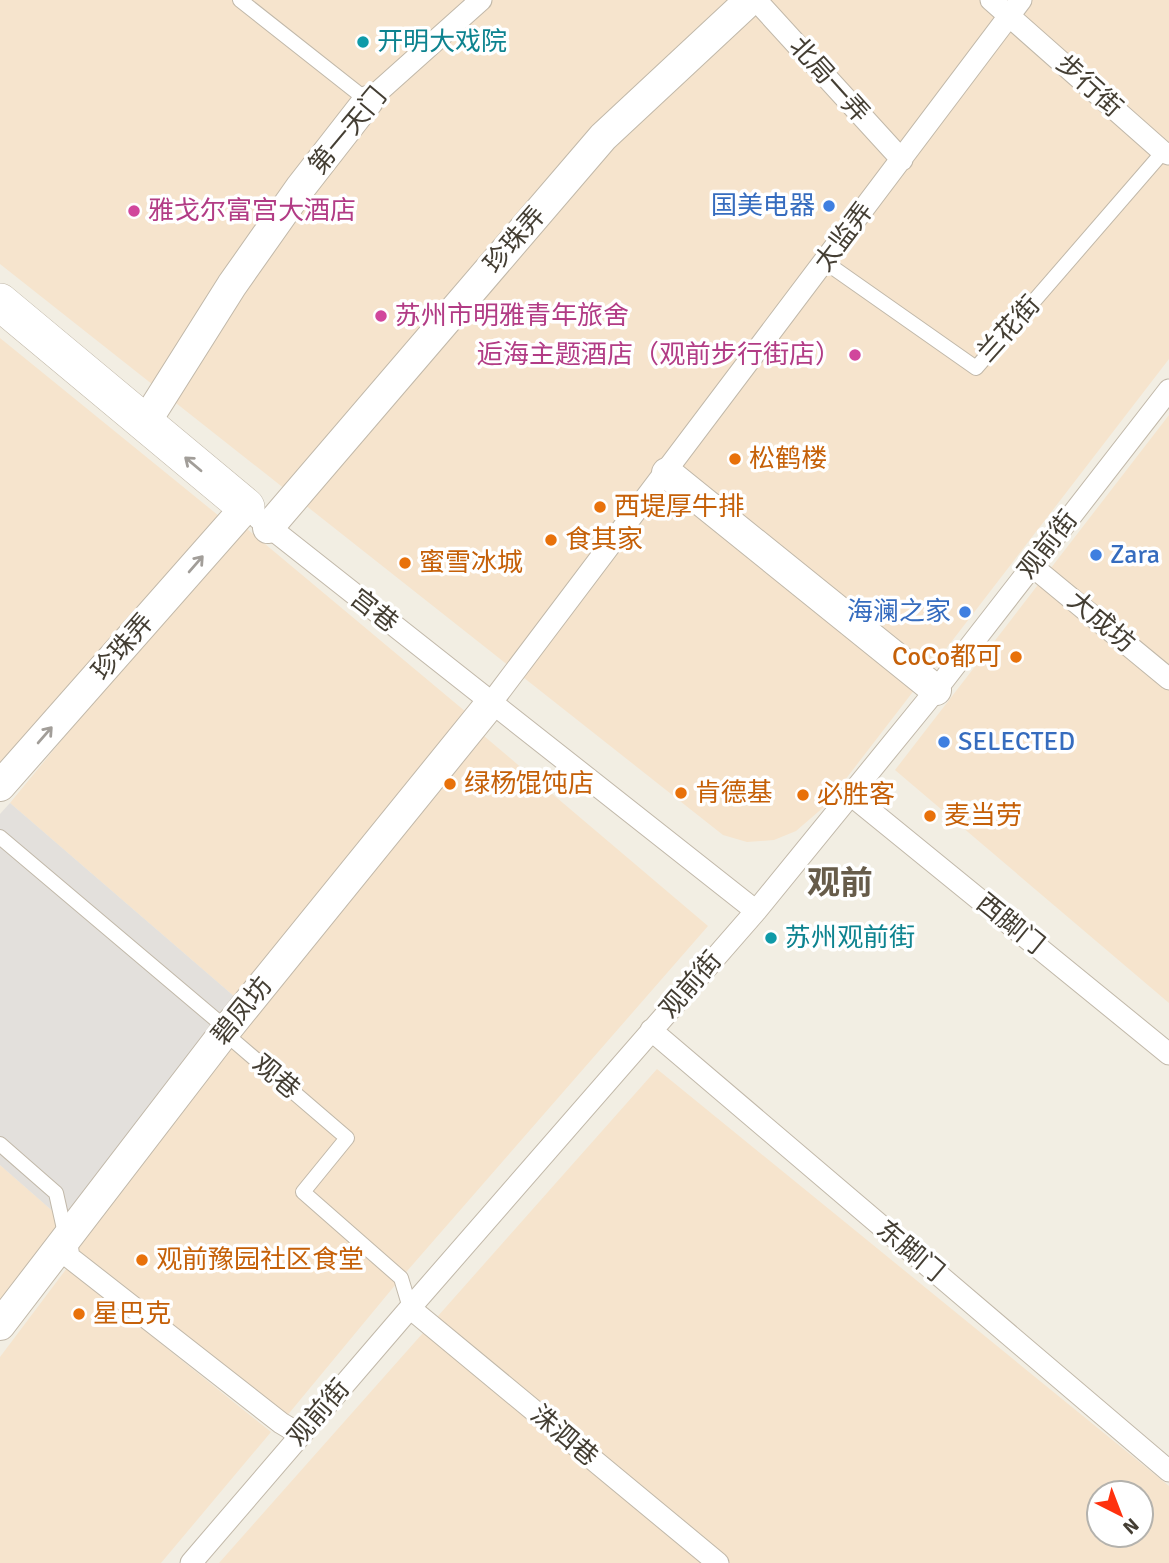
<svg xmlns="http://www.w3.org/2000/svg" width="1169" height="1563" font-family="Signika,'Noto Sans SC',sans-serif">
<rect width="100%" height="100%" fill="#f2eee3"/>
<path fill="#f6e4cd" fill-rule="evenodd" d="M0,0H1169V359L825,806L796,831L774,840L747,842L723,835L0,264Z
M0,338L219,516L0,775Z
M1169,415V1003L895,770Z
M240,523L466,712L236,998L10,803Z
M484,736L708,926L401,1278L281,1423L69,1257L234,1041Z
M657,1069L1169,1486V1563H219ZM1099,1493H1141V1535H1099Z
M0,1165L64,1221L0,1303Z
M67,1268L271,1432L161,1563H0V1357Z"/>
<path fill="#e3e0dc" d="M10,803L236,998L64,1221L0,1165V814Z"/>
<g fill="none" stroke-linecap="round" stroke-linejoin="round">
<g stroke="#c1b8a9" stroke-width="16">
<path id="service" d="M240,0L368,101
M825,262L976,368L1163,152
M0,837L227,1029L234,1041L347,1138L303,1192L401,1278L410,1308
M0,1144L56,1193L66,1238"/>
</g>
<g stroke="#c1b8a9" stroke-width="23">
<path id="pedestrian" d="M756,0L902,160
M991,0L1163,152L1169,154
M368,101L481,0
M258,518L756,911
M1032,566L1169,679
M491,703L1021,0
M851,795L1169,1054
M651,1030L1169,1471
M66,1239L69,1257L281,1423L301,1435
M410,1308L718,1563
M191,1563L410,1308L756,911L936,690L1169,390"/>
</g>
<g stroke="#c1b8a9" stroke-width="32">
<path id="minor" d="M145,423L232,285L301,187L368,101
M667,473L936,690
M268,528L603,137L750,0
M0,786L246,507
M0,1325L227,1029L491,703"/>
</g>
<g stroke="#c1b8a9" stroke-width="38">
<path id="tertiary" d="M0,302L246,507"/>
</g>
<use href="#service" stroke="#fff" stroke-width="14"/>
<use href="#pedestrian" stroke="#fff" stroke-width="21"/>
<use href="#minor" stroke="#fff" stroke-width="30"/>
<use href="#tertiary" stroke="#fff" stroke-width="37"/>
</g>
<defs><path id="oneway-shaft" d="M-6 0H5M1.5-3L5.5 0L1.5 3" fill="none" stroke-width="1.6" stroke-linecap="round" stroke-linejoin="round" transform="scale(1.75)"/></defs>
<g stroke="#a29e99">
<use href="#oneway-shaft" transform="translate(193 464) rotate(-140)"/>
<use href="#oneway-shaft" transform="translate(196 564) rotate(-49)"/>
<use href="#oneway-shaft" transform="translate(45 735) rotate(-49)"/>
</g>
<g fill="#0f9aa8" stroke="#fff" stroke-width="2.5">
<circle cx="363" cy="42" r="7"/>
<circle cx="771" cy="938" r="7"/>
</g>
<g fill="#3f7fe0" stroke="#fff" stroke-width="2.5">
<circle cx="829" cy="206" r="7"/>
<circle cx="1096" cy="555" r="7"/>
<circle cx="965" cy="612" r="7"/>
<circle cx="944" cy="742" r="7"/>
</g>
<g fill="#d1479c" stroke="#fff" stroke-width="2.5">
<circle cx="134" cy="211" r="7"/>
<circle cx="381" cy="316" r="7"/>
<circle cx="855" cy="355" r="7"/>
</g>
<g fill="#e8710a" stroke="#fff" stroke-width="2.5">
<circle cx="735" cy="459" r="7"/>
<circle cx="600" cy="507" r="7"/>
<circle cx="551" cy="540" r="7"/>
<circle cx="405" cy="563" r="7"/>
<circle cx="1016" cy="657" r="7"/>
<circle cx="450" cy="784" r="7"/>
<circle cx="681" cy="793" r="7"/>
<circle cx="803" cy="795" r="7"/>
<circle cx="930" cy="816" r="7"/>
<circle cx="142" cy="1260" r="7"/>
<circle cx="79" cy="1314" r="7"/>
</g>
<g text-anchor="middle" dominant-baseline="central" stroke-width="7" stroke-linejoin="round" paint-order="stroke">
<g font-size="26" fill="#0d838f" stroke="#fff" text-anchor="start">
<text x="377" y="42">开明大戏院</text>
<text x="785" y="938">苏州观前街</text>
</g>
<g font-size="26" fill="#443e33" stroke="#fff">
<text transform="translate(829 80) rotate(48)">北局一弄</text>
<text transform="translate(1089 86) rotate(42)">步行街</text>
<text transform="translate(348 131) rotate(-50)">第一天门</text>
<text transform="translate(844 237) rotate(-53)">太监弄</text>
<text transform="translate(515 240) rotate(-49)">珍珠弄</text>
<text transform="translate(1009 329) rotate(-48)">兰花街</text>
<text transform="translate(1048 545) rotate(-52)">观前街</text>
<text transform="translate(374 611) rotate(38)">宫巷</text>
<text transform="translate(1101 622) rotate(40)">大成坊</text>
<text transform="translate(123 647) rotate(-49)">珍珠弄</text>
<text transform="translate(1010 924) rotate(39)">西脚门</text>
<text transform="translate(691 985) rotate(-49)">观前街</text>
<text transform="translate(242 1011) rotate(-51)">碧凤坊</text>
<text transform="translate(276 1077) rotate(40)">观巷</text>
<text transform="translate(910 1251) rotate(40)">东脚门</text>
<text transform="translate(319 1413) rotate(-49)">观前街</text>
<text transform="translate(564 1436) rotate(40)">洙泗巷</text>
</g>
<g font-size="26" fill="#366cbe" stroke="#fff" text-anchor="end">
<text x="815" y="206">国美电器</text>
<text x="1110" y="555" text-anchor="start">Zara</text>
<text x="951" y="612">海澜之家</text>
<text x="958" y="742" text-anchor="start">SELECTED</text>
</g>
<g font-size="26" fill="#b23c85" stroke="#fff" text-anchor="start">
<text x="148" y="211">雅戈尔富宫大酒店</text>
<text x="395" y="316">苏州市明雅青年旅舍</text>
<text x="841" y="355" text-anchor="end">逅海主题酒店（观前步行街店）</text>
</g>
<g font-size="26" fill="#c56008" stroke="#fff" text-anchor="start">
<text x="749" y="459">松鹤楼</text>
<text x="614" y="507">西堤厚牛排</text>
<text x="565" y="540">食其家</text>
<text x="419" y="563">蜜雪冰城</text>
<text x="1002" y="657" text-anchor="end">CoCo都可</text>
<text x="464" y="784">绿杨馄饨店</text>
<text x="695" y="793">肯德基</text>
<text x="817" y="795">必胜客</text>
<text x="944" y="816">麦当劳</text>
<text x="156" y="1260">观前豫园社区食堂</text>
<text x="93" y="1314">星巴克</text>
</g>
<g font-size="33" font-weight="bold" fill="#675c4a" stroke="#fff">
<text x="840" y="883">观前</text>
</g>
</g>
<g transform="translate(1120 1514) rotate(138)"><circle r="33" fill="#ffffff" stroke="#b4b2ad" stroke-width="2"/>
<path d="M0-5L12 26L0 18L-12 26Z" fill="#ff310e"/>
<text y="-10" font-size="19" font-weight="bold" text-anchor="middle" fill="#443e33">N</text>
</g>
</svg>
